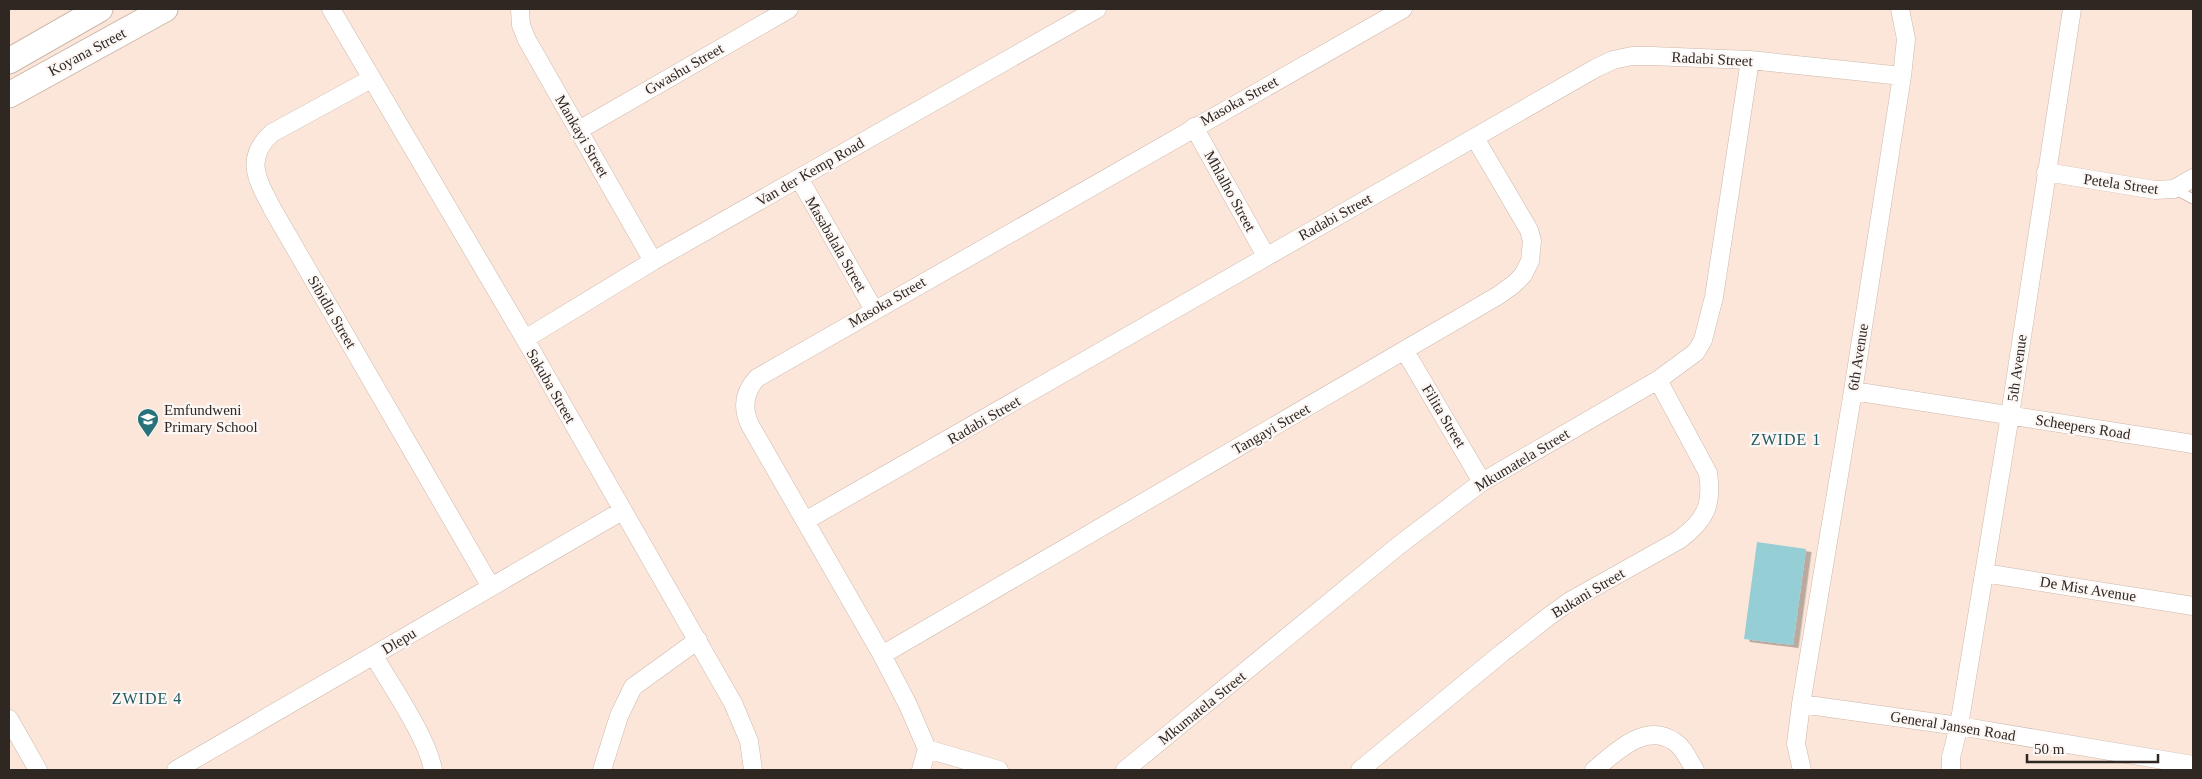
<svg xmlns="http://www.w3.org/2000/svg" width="2202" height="779" font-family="'Times New Roman',serif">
<defs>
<filter id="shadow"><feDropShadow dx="5.5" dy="3" stdDeviation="0" flood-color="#0004"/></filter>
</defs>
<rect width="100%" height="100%" fill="#fce6d9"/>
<path fill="#95ced5" filter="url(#shadow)" d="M1757,542L1806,549L1793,645L1744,639Z"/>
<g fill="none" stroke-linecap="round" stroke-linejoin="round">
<g stroke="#ccb8ab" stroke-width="11">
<path id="lane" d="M2174,189L2193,199"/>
</g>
<g stroke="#ccb8ab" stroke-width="19">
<path id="street" d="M331,9L525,339L733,703L749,741L753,770
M520,9L521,25L527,40L653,261
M371,79L272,133C243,159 258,181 273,210L491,587
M1194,127L1266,256
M579,130L789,9
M2046,172L2155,190L2174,189L2193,178
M799,178L874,310
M525,339L653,261L1097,9
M1405,351L1482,482
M1853,391L2193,444
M805,521L1596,68L1613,60L1632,56H1652L1750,60L1902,76
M1984,573L2193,606
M882,655L1499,295L1514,284L1523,275L1530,261L1532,241L1529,230L1475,138
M374,656C391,685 428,739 433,770
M1801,704L1959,726L2193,765
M9,719L38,770
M927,749L999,770
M176,770L622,511
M602,770L619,716L633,687L698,640
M921,770L927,749L908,705L882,655L750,425C742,408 744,392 757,378L1403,9
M1125,770L1398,546L1482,482L1658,380L1696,352L1703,340L1714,297L1750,60
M1360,770L1502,653L1548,617L1570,601L1679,540C1705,521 1713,505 1708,473L1658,380
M1594,770C1615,753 1645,721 1675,742C1684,748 1689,761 1695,770
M1802,770L1796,744L1801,704L1853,391L1902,76L1906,39L1900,9
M1951,770V757L1959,726L2010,415L2072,9"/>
</g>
<g stroke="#ccb8ab" stroke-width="27">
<path id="secondary" d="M9,61L100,9
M9,95L165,9"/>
</g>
<use href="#lane" stroke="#fff" stroke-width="9"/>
<use href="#street" stroke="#fff" stroke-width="18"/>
<use href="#secondary" stroke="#fff" stroke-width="25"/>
</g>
<defs>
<g id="school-pin" transform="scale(1.125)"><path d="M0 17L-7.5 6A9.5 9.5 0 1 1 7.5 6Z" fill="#28727a" stroke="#fcf7f5"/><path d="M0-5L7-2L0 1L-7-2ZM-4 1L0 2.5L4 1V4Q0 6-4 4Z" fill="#fff"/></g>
</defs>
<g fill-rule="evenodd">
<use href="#school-pin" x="148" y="419"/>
</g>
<g text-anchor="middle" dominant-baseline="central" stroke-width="4.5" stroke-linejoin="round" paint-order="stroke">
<g font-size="15" fill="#2f2722" stroke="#fcf7f5">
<text transform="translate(87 52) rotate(-28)">Koyana Street</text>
<text transform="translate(1712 59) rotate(3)">Radabi Street</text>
<text transform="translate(684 69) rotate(-30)">Gwashu Street</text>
<text transform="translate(1239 101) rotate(-29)">Masoka Street</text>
<text transform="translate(582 136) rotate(60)">Mankayi Street</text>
<text transform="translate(810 172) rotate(-30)">Van der Kemp Road</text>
<text transform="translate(2121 184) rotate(8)">Petela Street</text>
<text transform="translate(1230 191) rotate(61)">Mhlalho Street</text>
<text transform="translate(1335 217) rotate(-29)">Radabi Street</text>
<text transform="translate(836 244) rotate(60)">Masabalala Street</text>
<text transform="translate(887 302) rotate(-30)">Masoka Street</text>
<text transform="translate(332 312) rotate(60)">Sibidla Street</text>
<text transform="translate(1858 357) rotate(-81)">6th Avenue</text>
<text transform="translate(2017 368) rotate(-82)">5th Avenue</text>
<text transform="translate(551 386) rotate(60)">Sakuba Street</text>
<text transform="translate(1444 416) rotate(59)">Filita Street</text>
<text transform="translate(984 420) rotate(-30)">Radabi Street</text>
<text transform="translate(2083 427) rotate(9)">Scheepers Road</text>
<text transform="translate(1271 429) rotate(-30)">Tangayi Street</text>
<text transform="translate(1522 460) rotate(-31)">Mkumatela Street</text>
<text transform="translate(2088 589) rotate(9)">De Mist Avenue</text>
<text transform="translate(1588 593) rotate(-31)">Bukani Street</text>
<text transform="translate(399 641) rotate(-31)">Dlepu</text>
<text transform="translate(1202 708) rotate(-39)">Mkumatela Street</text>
<text transform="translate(1953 726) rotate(9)">General Jansen Road</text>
</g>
<g font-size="15" fill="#2f2722" stroke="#fcf7f5" text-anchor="start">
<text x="164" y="410">Emfundweni<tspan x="164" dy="17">Primary School</tspan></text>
</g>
<g font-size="16" letter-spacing="1" fill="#1e595f" stroke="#fcf7f5">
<text x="1786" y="439">ZWIDE 1</text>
<text x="147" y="698">ZWIDE 4</text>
</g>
</g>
<rect width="2202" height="779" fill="none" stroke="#2f2722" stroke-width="20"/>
<path d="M2027 754v8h131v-8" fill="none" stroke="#2f2722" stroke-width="2.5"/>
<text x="2034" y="754" font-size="15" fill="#2f2722" stroke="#fcf7f5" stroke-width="4" paint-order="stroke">50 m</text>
</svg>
